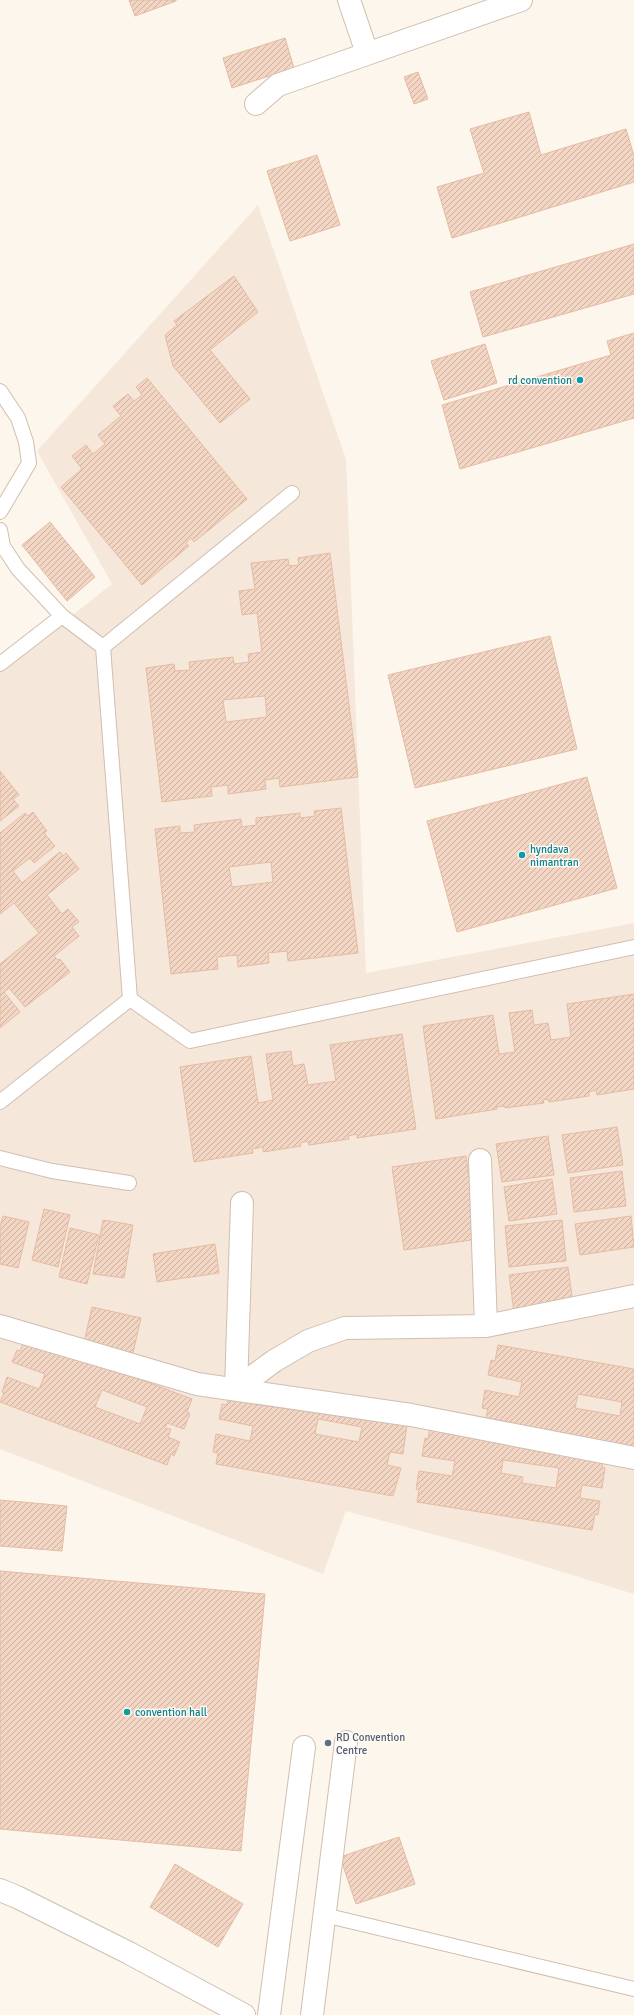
<svg xmlns="http://www.w3.org/2000/svg" width="634" height="2015" font-family="Signika,sans-serif">
<defs>
<pattern id="building-hatch" width="6" height="6" patternUnits="userSpaceOnUse"><rect width="6" height="6" fill="#f3d5c3"/><path d="M-1 1l2-2M0 6l6-6M5 7l2-2" fill="none" stroke="#cab0a1"/></pattern>
</defs>
<rect width="100%" height="100%" fill="#fdf6ec"/>
<path fill="#f5e8da" d="M258,205L346,459L366,973L634,923V1594L481,1547L346,1511L323,1574L0,1449V672L112,584L37,451Z"/>
<path fill="url(#building-hatch)" stroke="#e6bba3" fill-rule="evenodd" d="M129,0H176V1L135,16Z
M285,38L294,68L232,88L223,58Z
M418,72L428,99L414,104L404,77Z
M529,112L541,155L626,129L634,156V182L452,238L437,187L484,173L470,129Z
M317,155L340,225L290,241L267,171Z
M634,244V294L483,337L470,292Z
M234,276L258,312L210,350L250,399L220,423L173,366L165,335L177,325L174,321Z
M634,333V418L460,469L442,405L611,355L607,341Z
M485,344L497,383L444,400L431,361Z
M147,378L247,499L194,542L191,538L186,543L189,546L142,585L61,487L82,469L72,456L86,445L93,454L105,444L98,435L121,416L113,406L128,394L134,401L142,395L136,387Z
M50,522L95,577L67,601L22,545Z
M330,553L358,777L280,787L279,778L265,780L266,789L228,794V785L211,787L212,796L162,802L146,668L174,664L175,671L190,670L189,662L233,657L234,664L249,662L248,654L262,652L257,613L242,615L239,591L255,589L251,563L288,559L289,566L299,565L298,558ZM265,696L267,717L226,722L223,700Z
M550,636L577,749L415,788L388,675Z
M0,771L19,795L13,799L19,806L0,821Z
M587,777L617,888L457,932L427,821Z
M341,808L358,953L288,961L287,951L268,953L269,963L238,967L237,955L217,957L218,969L171,974L155,829L180,826V833L195,832L194,825L241,819L242,827L256,825V818L300,813V818L315,816L314,811ZM271,862L273,882L232,887L229,867Z
M33,812L47,831L44,833L55,846L34,863L30,858L13,871L22,883L60,852L63,856L66,853L79,869L47,895L62,914L68,909L79,922L72,927L79,936L54,956L58,960L60,959L70,972L25,1007L9,988L4,992L20,1012L0,1028V964L39,933L14,903L0,914V833L25,813L28,816Z
M634,994V1089L597,1095L596,1090L589,1092V1096L549,1102L548,1099L543,1100L544,1103L505,1108V1106L496,1107L497,1109L436,1119L423,1026L493,1015L499,1054L515,1052L509,1013L532,1010L534,1025L548,1023L551,1040L571,1037L567,1004Z
M402,1034L416,1129L357,1138V1134L348,1136L349,1139L309,1145L308,1141L300,1143L301,1146L263,1152V1147L252,1149L253,1153L194,1162L180,1067L251,1056L258,1103L273,1100L266,1054L291,1051L293,1066L304,1064L308,1085L336,1081L330,1045Z
M617,1127L623,1165L568,1173L562,1135Z
M548,1136L554,1175L502,1182L496,1144Z
M466,1156L478,1239L404,1250L392,1167Z
M622,1171L626,1206L574,1212L570,1178Z
M552,1179L557,1214L509,1221L504,1187Z
M44,1209L70,1215L58,1267L32,1260Z
M3,1216L29,1222L18,1268L0,1264V1226Z
M631,1216L634,1247L580,1255L575,1224Z
M103,1220L133,1225L124,1278L93,1274Z
M562,1220L566,1261L509,1267L505,1226Z
M70,1228L99,1235L87,1284L59,1277Z
M215,1244L219,1273L157,1282L153,1254Z
M568,1267L573,1303L514,1312L509,1275Z
M92,1307L141,1318L132,1357L83,1347Z
M26,1336L192,1399L187,1412L190,1414L184,1429L167,1423L165,1428L171,1429L168,1437L180,1442L174,1456L171,1454L167,1465L0,1402L4,1393L2,1392L7,1377L39,1389L45,1374L12,1362L17,1350L20,1351ZM102,1390L147,1407L140,1424L95,1407Z
M498,1345L634,1369V1449L485,1423L488,1409L482,1408L485,1390L519,1397L522,1382L488,1375L491,1360L495,1361ZM578,1394L622,1402L620,1416L575,1408Z
M230,1391L407,1424L403,1454L390,1452L387,1465L401,1468L393,1496L216,1464L218,1453L213,1452L216,1434L250,1441L253,1426L219,1419L222,1404L227,1405ZM318,1419L362,1427L359,1442L315,1434Z
M430,1428L604,1456L602,1467L605,1468L602,1488L582,1485L580,1498L600,1501L598,1515L595,1514L592,1530L417,1502L419,1490L416,1489L419,1471L452,1476L455,1461L422,1456L425,1438L428,1439ZM503,1460L559,1468L556,1488L522,1483L523,1477L501,1473Z
M0,1500L67,1506L62,1551L0,1546Z
M0,1571L265,1594L241,1851L0,1829Z
M399,1837L415,1884L356,1904L340,1857Z
M175,1864L243,1904L218,1947L150,1907Z"/>
<g fill="none" stroke-linecap="round" stroke-linejoin="round">
<g stroke="#d1beb0" stroke-width="16">
<path id="service" d="M0,391L18,418L26,442L29,463L0,512
M0,530L3,546L18,569L62,616L103,647
M0,664L62,616
M130,999L103,647L292,493
M0,1102L130,999L190,1041L634,947
M0,1158L52,1171L129,1183
M324,1915L634,1989"/>
</g>
<g stroke="#d1beb0" stroke-width="24">
<path id="minor" d="M349,0L367,53
M256,104L278,85L521,0
M480,1160L486,1326
M0,1326L197,1384L411,1415L634,1458
M236,1389L274,1361L308,1341L345,1328L486,1326L634,1296
M236,1389L242,1203
M0,1890L17,1897L129,1953L244,2015
M269,2015L304,1747
M312,2015L346,1742"/>
</g>
<use href="#service" stroke="#fff" stroke-width="14"/>
<use href="#minor" stroke="#fff" stroke-width="22"/>
</g>
<g fill="#0f9aa8" stroke="#fffaf3" stroke-width="1.5">
<circle cx="580" cy="380" r="4"/>
<circle cx="522" cy="855" r="4"/>
<circle cx="127" cy="1712" r="4"/>
</g>
<circle fill="#5c6f8a" stroke="#fffaf3" stroke-width="1.5" cx="328" cy="1743" r="4"/>
<g text-anchor="middle" dominant-baseline="central" stroke-width="3" stroke-linejoin="round" paint-order="stroke">
<g font-size="11" fill="#0d838f" stroke="#fffaf3" text-anchor="start">
<text x="572" y="380" text-anchor="end">rd convention</text>
<text x="530" y="849">hyndava<tspan x="530" dy="13">nimantran</tspan></text>
<text x="135" y="1712">convention hall</text>
</g>
<g font-size="11" fill="#4e5e75" stroke="#fffaf3" text-anchor="start">
<text x="336" y="1737">RD Convention<tspan x="336" dy="13">Centre</tspan></text>
</g>
</g>
</svg>
